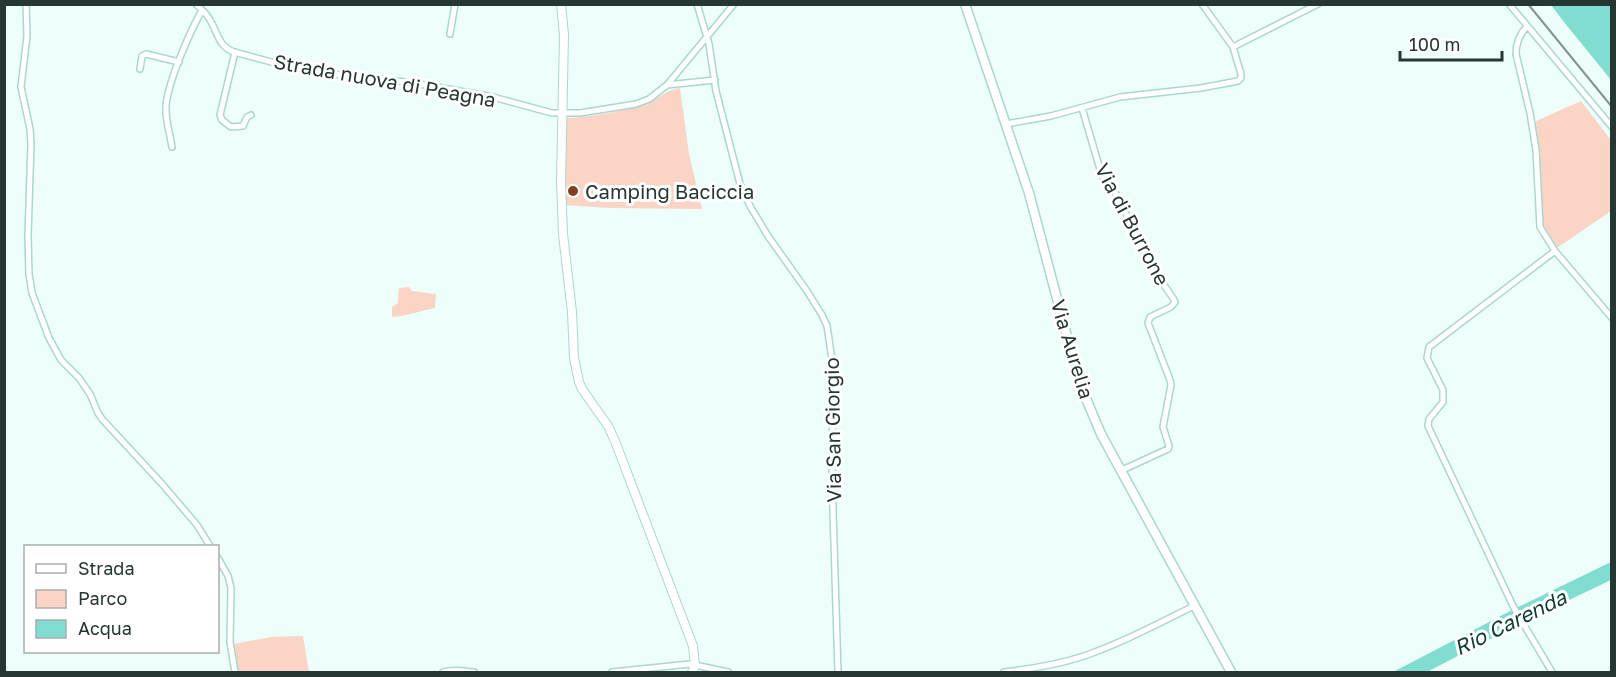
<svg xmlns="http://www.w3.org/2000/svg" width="1616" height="677" font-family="'Golos Text',sans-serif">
<rect width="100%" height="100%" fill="#edfefb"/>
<path fill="#fad5c5" d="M680,88L689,154L702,209L609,208L565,205V118C584,118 634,110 650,102C661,97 666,90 680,88Z
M1581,101L1611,140V211L1557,248L1545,231L1542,221L1536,121Z
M409,287L412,291L436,294L435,308C419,311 408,316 392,317V307L398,303L399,288Z
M303,636L309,672H237L234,665L233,644L271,637Z"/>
<path fill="#80ddcf" d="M1551,5H1611V80L1564,22Z
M1611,562V580L1519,624L1427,672H1393L1516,608Z"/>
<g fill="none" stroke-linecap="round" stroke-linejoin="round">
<g stroke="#abd7d0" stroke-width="8">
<path id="minor" d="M26,4L27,36L21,87L30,129L31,143L28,236L29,274L32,293L49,338L61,360L79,378L90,394L98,413L102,419L163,485L197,525L210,546
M196,4C201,9 207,14 210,20C218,33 218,46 234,52L294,68L330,74L370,77L432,86L493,97L552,113H580L636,104L649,99L667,85L734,4
M697,4L709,44L716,91L740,184L750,206L768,236L807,291L822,315L827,326L833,366L832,478L838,672
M1509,4L1612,127
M1527,26C1520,34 1516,43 1516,54L1530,113L1536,150L1540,227L1555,251L1429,347L1427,358L1443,390V402L1429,419L1428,426L1514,608L1552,672
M450,34L455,4
M1233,47L1318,4
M235,52L220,115L222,120L231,127L243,126L247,117L251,115
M140,69L142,56L146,54L179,62
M667,85L715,80
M1082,108L1102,176L1119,198L1148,262L1173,298L1175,302L1171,307L1150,317L1148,323L1170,380L1171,385L1163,427L1169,446L1168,449L1120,471
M1006,124L1051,116L1120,97L1201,88L1238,81L1241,78V74L1233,47L1202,4
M172,147C170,134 165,119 166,106C168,81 190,32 202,10
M1555,251L1612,318
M218,558L228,576L231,588L230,642L235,672
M443,672C454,669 463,671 474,672
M612,672L690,664L728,672
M1004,672C1030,669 1056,665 1081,657C1120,644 1157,624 1194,606"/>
</g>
<g stroke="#abd7d0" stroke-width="10">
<path id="secondary" d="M561,4L564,35L561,182L563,234L572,312L574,358L579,382L582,389L608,426L615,441L693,646L695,666L692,672"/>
</g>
<g stroke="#abd7d0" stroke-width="11">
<path id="primary" d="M965,4L1029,193L1068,340L1082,389L1101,434L1231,672"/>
</g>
<use href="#minor" stroke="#fff" stroke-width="5"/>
<use href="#secondary" stroke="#fff" stroke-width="8"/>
<use href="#primary" stroke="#fff" stroke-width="8"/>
<path stroke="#839491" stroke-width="2" d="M1528,4L1612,107"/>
</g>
<circle fill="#853f1c" stroke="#fff" stroke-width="2" cx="573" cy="191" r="6"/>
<g text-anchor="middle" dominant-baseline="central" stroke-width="6" stroke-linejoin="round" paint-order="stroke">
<g font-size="20" fill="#253633" stroke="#fff">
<text transform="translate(385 80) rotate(10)">Strada nuova di Peagna</text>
<text transform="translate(1133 224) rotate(62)">Via di Burrone</text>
<text transform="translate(1073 349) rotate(73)">Via Aurelia</text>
<text transform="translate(832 430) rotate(-91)">Via San Giorgio</text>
</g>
<g font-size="20" fill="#253633" stroke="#fff" text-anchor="start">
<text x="585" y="191">Camping Baciccia</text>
</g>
<g font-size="21" font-style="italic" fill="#0e3b35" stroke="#fff">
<text transform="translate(1510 622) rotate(-26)">Rio Carenda</text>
</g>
</g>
<rect width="1616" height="677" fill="none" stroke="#253633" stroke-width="12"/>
<rect x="24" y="545" width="195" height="108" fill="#ffffff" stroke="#a8afad" stroke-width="1.5"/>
<rect x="36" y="564" width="30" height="9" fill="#ffffff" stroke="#a8afad" stroke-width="1.5"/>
<text x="78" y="575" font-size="18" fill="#253633">Strada</text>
<rect x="36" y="590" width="30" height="18" fill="#fad5c5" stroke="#a8afad" stroke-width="1.5"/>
<text x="78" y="605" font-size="18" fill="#253633">Parco</text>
<rect x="36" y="620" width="30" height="18" fill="#80ddcf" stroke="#a8afad" stroke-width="1.5"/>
<text x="78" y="635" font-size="18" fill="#253633">Acqua</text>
<path d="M1400 51v9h102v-9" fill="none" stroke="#253633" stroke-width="3"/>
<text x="1409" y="51" font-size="18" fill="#253633" stroke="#ffffff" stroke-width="4.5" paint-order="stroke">100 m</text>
</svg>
